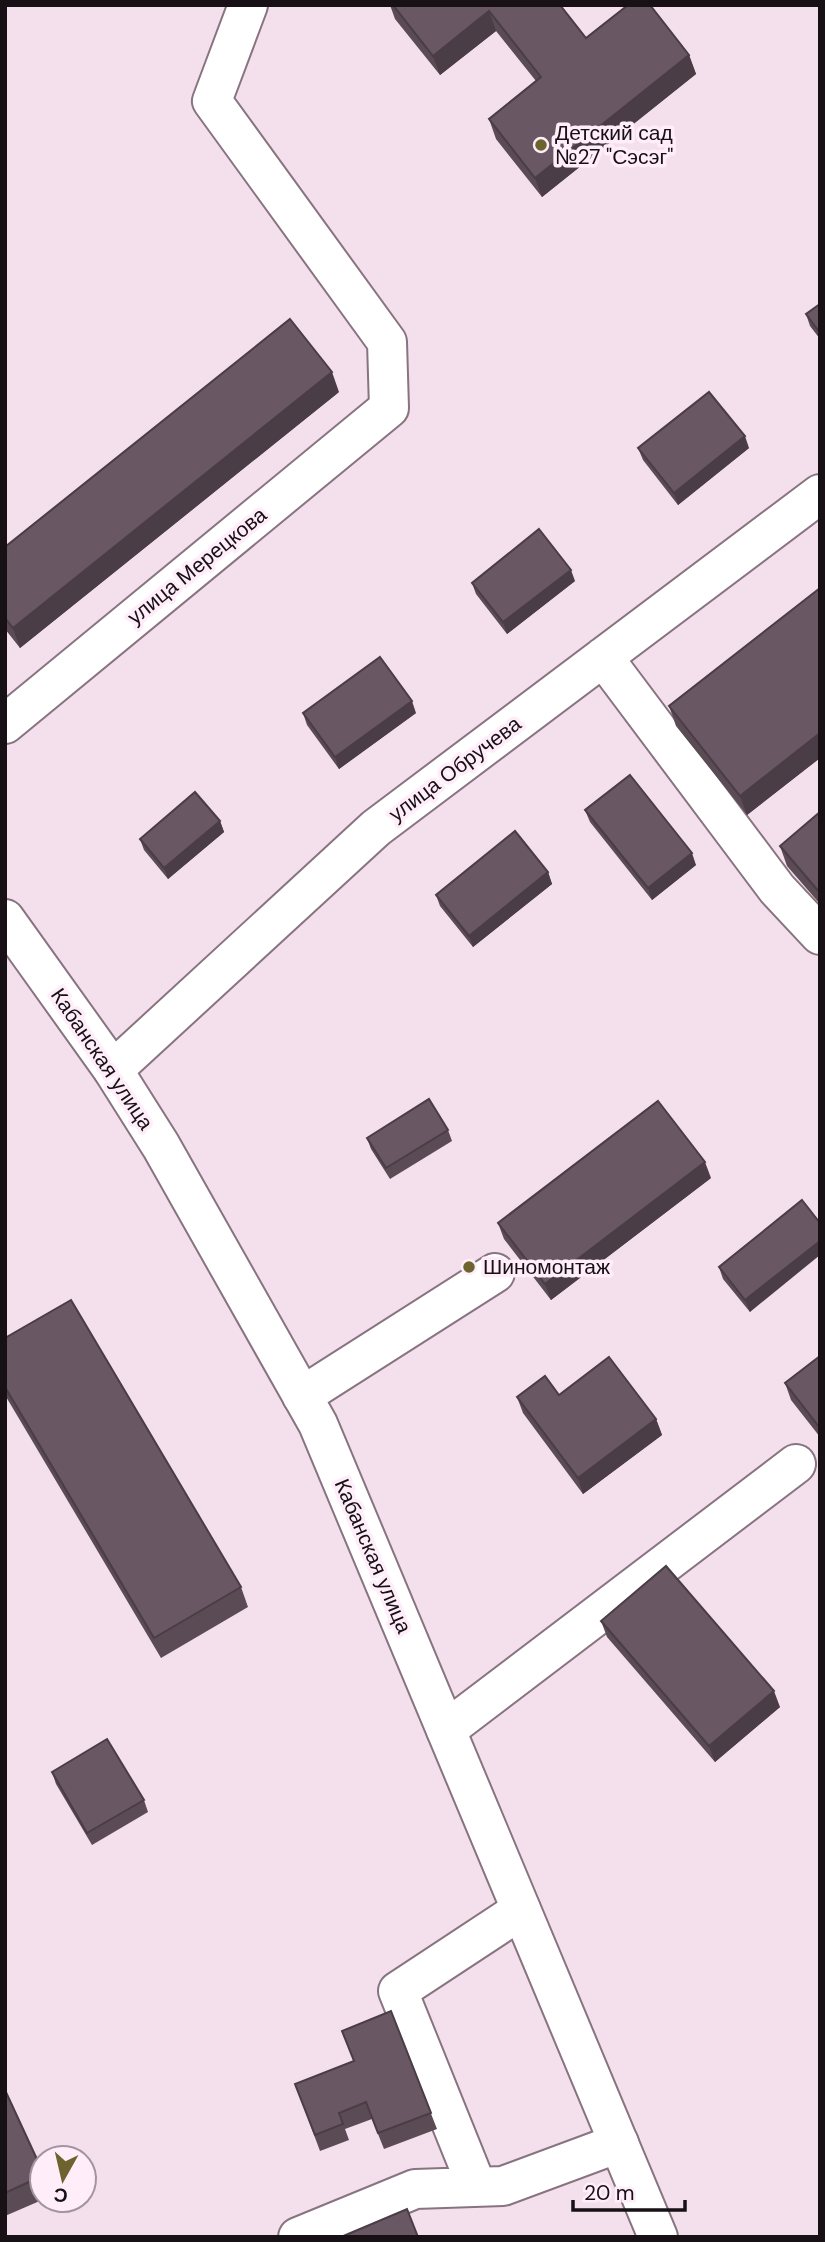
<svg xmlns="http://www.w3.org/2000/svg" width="825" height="2242" font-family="'DM Sans',sans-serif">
<rect width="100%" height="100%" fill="#f4dfed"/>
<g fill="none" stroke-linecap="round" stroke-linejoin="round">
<g stroke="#887481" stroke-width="42">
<path id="minor" d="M603,657L777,889L820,935
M5,724L389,408L387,342L212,101L248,5
M113,1070L376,828L820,494
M302,1396L495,1273
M446,1730L796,1464
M477,2187L398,1991L521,1910
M298,2237L415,2189L503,2186L619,2143"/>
</g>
<g stroke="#887481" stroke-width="42">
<path id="major" d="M5,919L113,1070L161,1146L318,1424L658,2237"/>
</g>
<use href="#minor" stroke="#fff" stroke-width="38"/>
<use href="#major" stroke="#fff" stroke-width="38"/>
</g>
<path fill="#5a4b55" d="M390,5H560L586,38L689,55L696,74L542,197L496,139L489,119L536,81L496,31L440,75L395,19Z
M820,304V339L810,326L806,314Z
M339,392L20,648L5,629V547Z
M638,448H749L678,505L643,460Z
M575,581L507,634L476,594L472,583Z
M820,588V758L747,815L676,726L669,706Z
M303,713H416L339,769L307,725Z
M585,810L696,865L652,900L590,822Z
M820,812V904L787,866L780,846Z
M220,821L224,832L168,879L144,850L140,839Z
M548,872L552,884L473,947L440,906L436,895Z
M448,1130L452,1141L390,1179L371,1149L367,1138Z
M711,1178L551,1300L504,1239L498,1223Z
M802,1200L750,1312L723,1279L719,1267Z
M5,1338L241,1587L248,1607L161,1658L5,1395Z
M820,1356V1437L791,1400L785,1383Z
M559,1395L656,1419L662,1435L583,1494L523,1413L517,1397Z
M601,1621L780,1707L715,1762L607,1637Z
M52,1772L144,1800L148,1812L92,1845L56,1784Z
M391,2011L437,2129L384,2149L372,2119L345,2129L349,2140L320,2151L295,2084L354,2061Z
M5,2090L42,2170V2200L5,2216Z"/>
<path fill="#4a3d45" d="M489,11L496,31L440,75L433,56Z
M689,55L696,74L542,197L535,178Z
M332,372L339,392L20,648L13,628Z
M745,436L749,448L678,505L674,493Z
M571,570L575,581L507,634L503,622Z
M412,701L416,713L339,769L335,757Z
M820,733V758L747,815L740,796Z
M220,821L224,832L168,879L164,868Z
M692,853L696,865L652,900L648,888Z
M548,872L552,884L473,947L469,936Z
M705,1162L711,1178L551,1300L545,1284Z
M820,1241V1255L750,1312L745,1300Z
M656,1419L662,1435L583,1494L578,1478Z
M774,1691L780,1707L715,1762L709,1746Z"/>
<path fill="#695763" stroke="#4a3d45" stroke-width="2" d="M393,5H560L586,38L628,5H650L689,55L535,178L489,119L541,77L489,11L433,56Z
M820,304V333L806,314Z
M290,319L332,372L13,628L5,618V547Z
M709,392L745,436L674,493L638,448Z
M539,529L571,570L503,622L472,583Z
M820,588V733L740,796L669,706Z
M380,657L412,701L335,757L303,713Z
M630,775L692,853L648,888L585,810Z
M195,792L220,821L164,868L140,839Z
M820,812V893L780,846Z
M515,831L548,872L469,936L436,895Z
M429,1099L448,1130L386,1168L367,1138Z
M658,1101L705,1162L545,1284L498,1223Z
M802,1200L820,1223V1241L745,1300L719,1267Z
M71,1300L241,1587L154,1638L5,1387V1338Z
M820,1356V1428L785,1383Z
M609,1357L656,1419L578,1478L517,1397L545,1376L559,1395Z
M666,1566L774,1691L709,1746L601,1621Z
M107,1739L144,1800L87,1833L52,1772Z
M391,2011L431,2113L378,2133L366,2102L339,2113L343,2124L315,2135L295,2084L354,2061L342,2031Z
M5,2090L42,2170V2176L5,2193Z
M407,2209L418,2237H341Z"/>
<g fill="#6c632f" stroke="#ffedf9" stroke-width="2.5">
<circle cx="541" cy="145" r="7"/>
<circle cx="469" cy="1267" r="7"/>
</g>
<g text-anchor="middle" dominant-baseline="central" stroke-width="7" stroke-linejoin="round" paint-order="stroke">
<g font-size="21" fill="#171015" stroke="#ffedf9" text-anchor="start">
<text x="555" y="133">Детский сад<tspan x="555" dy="24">№27 "Сэсэг"</tspan></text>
<text x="483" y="1267">Шиномонтаж</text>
</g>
<g font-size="21" fill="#171015" stroke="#ffedf9">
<text transform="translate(197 566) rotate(-39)">улица Мерецкова</text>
<text transform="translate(455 769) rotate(-37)">улица Обручева</text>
<text transform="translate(102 1059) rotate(56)">Кабанская улица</text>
<text transform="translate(373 1556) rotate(67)">Кабанская улица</text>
</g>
</g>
<rect width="825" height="2242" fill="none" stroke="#171015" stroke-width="14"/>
<g transform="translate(63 2179) rotate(188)"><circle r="33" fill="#ffedf9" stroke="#a2959e" stroke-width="2"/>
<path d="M0-5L12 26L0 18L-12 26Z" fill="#6c632f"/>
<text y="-10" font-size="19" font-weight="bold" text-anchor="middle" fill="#171015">С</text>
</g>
<path d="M573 2200v10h112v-10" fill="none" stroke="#171015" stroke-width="3.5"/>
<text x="584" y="2200" font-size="21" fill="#171015" stroke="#ffedf9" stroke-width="5" paint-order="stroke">20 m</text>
</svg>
